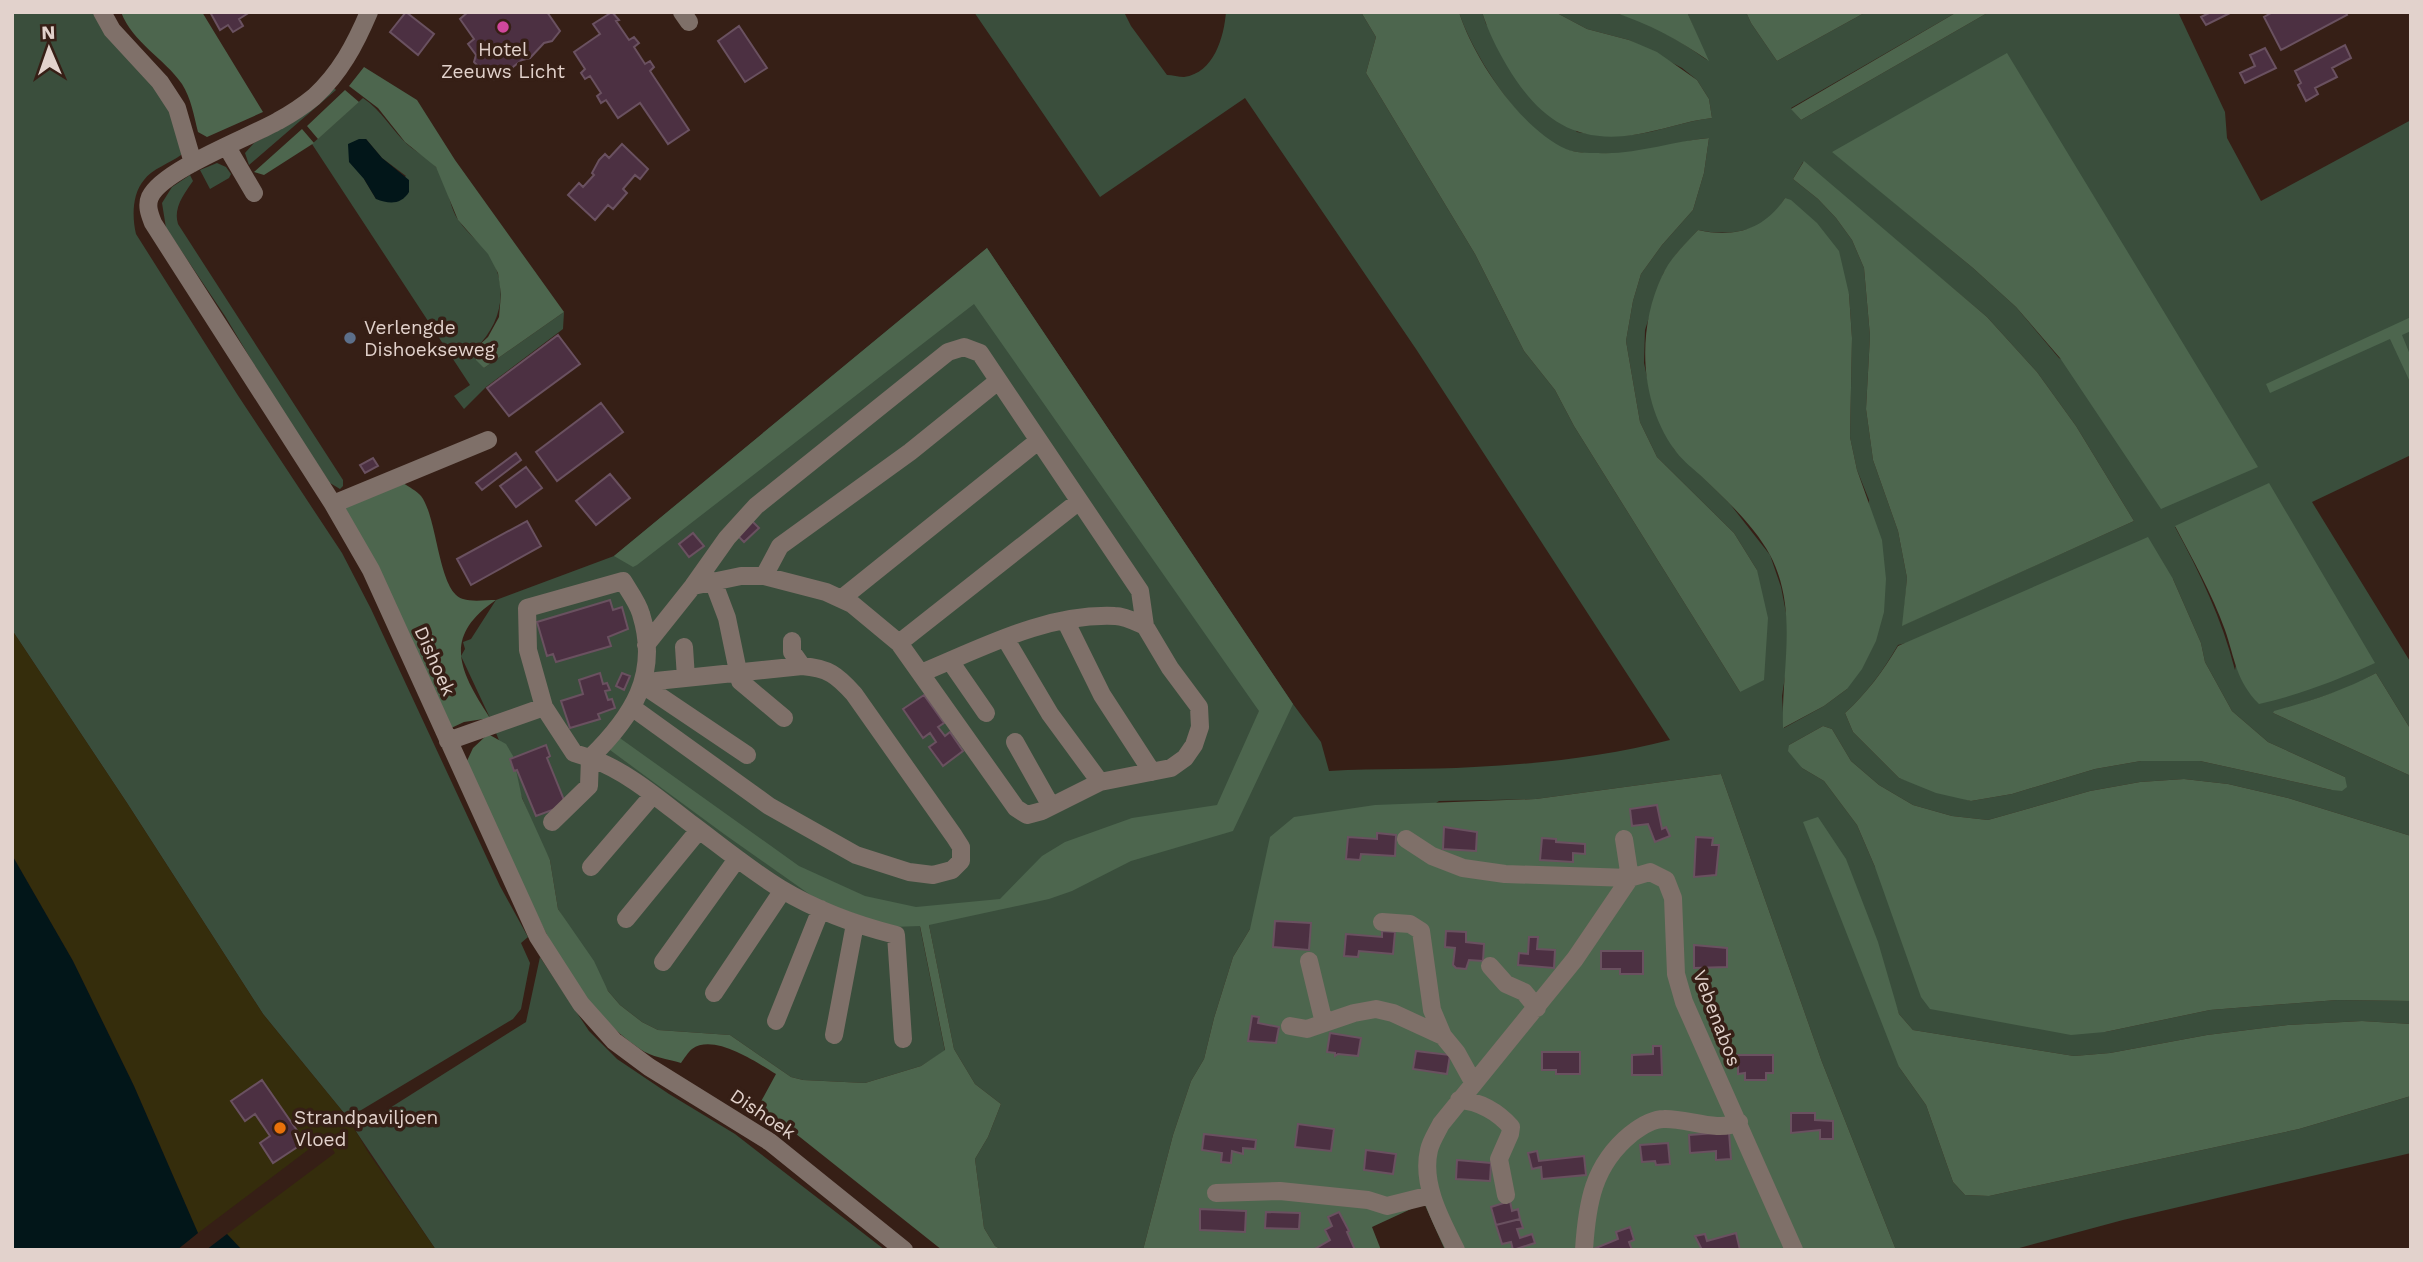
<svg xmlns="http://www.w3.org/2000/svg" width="2423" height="1262" font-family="'Work Sans',sans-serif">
<rect width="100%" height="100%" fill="#361f16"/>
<path fill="#3a4e3c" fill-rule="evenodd" d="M12,12H94L161,93L180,131L181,155C170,163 152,169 144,180C132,194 132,217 136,234L237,394L342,553L371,609L500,886L528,937L521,943L530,963L521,1009L513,1019L348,1118L263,1014L127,803L12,630Z
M974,12H1124L1131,26L1167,75C1172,75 1179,77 1184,77C1214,73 1224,37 1226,12H1361L1376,37L1366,73L1475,254L1524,351L1555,390L1574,426L1740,692L1757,570L1734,533L1657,457L1640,422L1626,341L1633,301L1641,274L1662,245L1693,210L1704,173L1709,138C1684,140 1661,149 1635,152C1615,154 1591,155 1571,151C1527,142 1471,52 1459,12H1482L1486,24L1577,132C1595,135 1613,137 1632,135C1659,132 1684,121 1712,118L1709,99L1697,80L1682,68L1629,40L1587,29L1555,12C1574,12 1597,9 1615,13C1649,21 1680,41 1707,60L1687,12H1746L1751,23L1777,61L1866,12H1957L1791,108L1801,120L1989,12H2178L2225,112L2227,138L2261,201L2411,120V455L2312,502L2411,663V730L2376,673L2351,687L2273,713L2411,776V836L2288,798L2228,784L2184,779L2140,782L2090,791L1988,820L1952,816L1913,805L1879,785L1851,761L1832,729L1823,726L1789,745L1802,768L1824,781L1857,825L1875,867L2105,1032L2210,1010L2337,1000L2411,1001V1024L2362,1021L2288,1025L2207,1035L2110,1053L2074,1056L1913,1030L1899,1014L1893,998L1899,1067L1926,1105L1953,1182L1965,1195L1989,1196L2299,1129L2411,1096V1153L2123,1220L2012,1250H1896L1822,1062L1721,774L1536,799L1439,801L1250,929L1233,957L1214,1018L1204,1059L1191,1081L1173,1135L1143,1250H1002L995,1246L984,1228L975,1159L988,1137L1001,1104L975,1084L954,1049L929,925L920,927L945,1051L921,1066L865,1083L803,1080L791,1077L730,1035L658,1030L642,1022L620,1005L608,991L558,909L550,860L539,840L490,718L461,656L465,649L463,642L471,639L496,600L614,556L987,248L1293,704L1321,742L1329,771C1378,768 1426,770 1474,767C1540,764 1607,756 1670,740L1416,349L1245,98L1100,197ZM1832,151L2258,467L2059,358L2016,307L1973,268ZM1803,162L1987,317L2037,372L2076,426L2134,521L1903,625L1907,578L1898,531L1873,460L1866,409L1870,336L1864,268L1852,240L1836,218L1818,199L1793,179ZM1785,198L1849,294L1852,338L1850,437L1857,470L1869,500L1847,689L1824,706L1784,728L1782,696L1788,657L1787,618L1781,587L1770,555L1730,504L1674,449L1650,391L1644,363L1645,330L1663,274L1677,253L1698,230C1722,235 1753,234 1772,216C1777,211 1781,204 1785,198ZM2269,484L2235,670C2222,619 2200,573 2175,527ZM2173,579L2201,643L2205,662L2232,711L2268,742L2345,777L2332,790L2200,761H2141L2095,769L2012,794L1971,801L1899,778L1853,732L1845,713C1867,693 1883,671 1898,645Z
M334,88L336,90L249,165L245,153L254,143L292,123Z
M363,98C382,111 391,129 407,144C416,152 429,158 436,167C449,183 448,206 459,221C467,233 480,242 488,253C510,286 502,324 475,349L484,368L564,312L563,329L486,387L464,409L454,396L470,385L312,144ZM366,139L382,158L406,176L376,199L364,179Z
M217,163L226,167L231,174L229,178L210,189L200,170Z
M190,175L193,181C184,194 173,208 178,224L343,480V486L340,489L330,483L279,406L225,316L166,228L162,203L172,187Z
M540,957L589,1031L617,1059L669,1094L735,1134L885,1250H436L355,1130L526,1022Z"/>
<path fill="#4d664e" d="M121,12H202L263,112L207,137L198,132C194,116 191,98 182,84C164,58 133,43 121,12Z
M1361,12H1459C1473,58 1522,130 1566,149C1575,153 1588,153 1598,153C1636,155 1672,141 1709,138L1704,173L1693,210L1662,245L1641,274L1633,301L1626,341L1640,422L1657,457L1734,533L1757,570L1768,618L1764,680L1740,692L1574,426L1555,390L1524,351L1475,254L1366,73L1376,37Z
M1482,12H1555L1587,29L1629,40L1657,52L1697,80L1709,99L1712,118C1685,121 1660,131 1633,135C1572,144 1537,116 1507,66C1497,49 1488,31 1482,12Z
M1613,12H1687L1709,61C1677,39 1650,24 1613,12Z
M1746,12H1866L1777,61L1751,23Z
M1957,12H1989L1801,120L1791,109Z
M2007,53L2258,467L2161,509L2060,358L2016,307L1973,268L1832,152Z
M364,67L417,100L455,160L564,312L484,368L476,360L475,349L488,337L499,317L501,294L498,273L488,254L458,220L436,167L405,142L378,108L349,86Z
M345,90L359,102L318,139L307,126Z
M302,129L314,143L264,175L254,172Z
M1804,161L1987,317L2037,372L2076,426L2134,521L1902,626L1907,578L1898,531L1873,460L1866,409L1870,336L1864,268L1852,240L1836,218L1818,199L1793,179Z
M1785,198L1791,200L1817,223L1839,251L1849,294L1852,338L1850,437L1857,470L1882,540L1886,579L1884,612L1876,641L1862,669L1847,689L1824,706L1783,728C1781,670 1799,610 1770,555C1753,524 1725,499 1700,475C1691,467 1680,458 1674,449C1639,400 1637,329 1662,276C1670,258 1685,244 1698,230C1734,238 1764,230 1785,198Z
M987,248L1293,704L1233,831L1131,861L1072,891L1049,899L929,925L954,1049L975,1084L1001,1104L988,1137L975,1159L984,1228L995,1246L1002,1250H942L781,1122L758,1107L776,1074C756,1062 714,1033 692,1049C688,1052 684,1059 681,1063C668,1059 651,1057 640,1049C578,1008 546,935 516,870C500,834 483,799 466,763L473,748L488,734L506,744L513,756L522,798L550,860L558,909L594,961L608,991L620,1005L642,1022L658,1030L730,1035L791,1077L803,1080L865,1083L921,1066L945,1050L920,926L892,927L819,901L724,834L610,750L617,736L799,866L865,896L916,907L1000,899L1042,856L1065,842L1132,818L1217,805L1259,711L974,304L637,565L633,567L614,556Z
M2411,317V331L2402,335L2411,357V384L2390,339L2270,393L2266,384Z
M403,483C409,487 417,491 421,496C438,518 438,592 463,599C472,602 486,600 496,600C441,637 460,672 490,718L464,722L449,729L341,509Z
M2269,483L2375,663C2337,680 2300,695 2259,704C2236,681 2235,659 2225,630C2212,594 2193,560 2175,526Z
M2148,537L2173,579L2201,643L2205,662L2232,711L2268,742L2345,777L2347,787L2342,791L2332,790L2200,761H2141L2095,769L2012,794L1971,801L1936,793L1899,778L1853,732L1845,713C1867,693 1883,671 1898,646Z
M2376,673L2411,730V776L2273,713L2274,711C2310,701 2343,691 2376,673Z
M1823,726L1832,729L1851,761L1879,785L1913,805L1952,816L1988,820L2090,791L2140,782L2184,779L2228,784L2288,798L2411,836V1001L2337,1000L2210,1010L2105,1032L2071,1035L1930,1009L1921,997L1875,867L1857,825L1824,781L1802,768L1788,751L1789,745Z
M1721,774L1822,1062L1896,1250H1445L1424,1203L1372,1227L1381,1250H1143L1173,1135L1191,1081L1204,1059L1214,1018L1233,957L1250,929L1270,837L1294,817L1375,805L1536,799Z
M1818,817L1846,859L1878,942L1899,1014L1913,1030L2074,1056L2110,1053L2207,1035L2288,1025L2362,1021L2411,1024V1096L2299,1129L1989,1196L1965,1195L1953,1182L1926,1105L1899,1067L1803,822Z"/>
<path fill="#352d0c" d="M12,630L127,803L263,1014L348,1118L368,1152L436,1250H242L227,1234L335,1153L325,1137L198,1233L134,1086L73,961L12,855Z"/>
<path fill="#021619" d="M359,139H366L382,158L409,180V192C401,205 389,204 376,199L364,179L349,162L348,144Z
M12,855L73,961L134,1086L198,1233L177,1250H12Z
M227,1234L242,1250H206Z"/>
<path fill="#4c3042" stroke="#6a5160" stroke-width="2" d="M210,12H250L239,19L243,26L233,32L228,25L220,30Z
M406,12L434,34L418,55L390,32Z
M468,12H547L560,31L552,41L544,43L530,58L522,60L513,67L505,76L491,80L474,62L476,55L468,44L474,39L460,19Z
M612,12L619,20L616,21L629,40L634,37L639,43L634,47L645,64L650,61L654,67L650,71L689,130L668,144L640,103L618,118L606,100L601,103L597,96L601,93L590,76L585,79L581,73L585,69L574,52L600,34L593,24Z
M2211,12H2232L2206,25L2201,17Z
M2273,12H2345L2347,15L2281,50L2264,17Z
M739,26L767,68L745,82L718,41Z
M2345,45L2351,58L2332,68L2337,77L2315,88L2318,94L2306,101L2298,85L2301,83L2295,71Z
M2265,48L2276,68L2245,83L2240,73L2255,66L2250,55Z
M622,144L648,169L640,179L635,175L623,189L627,193L613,209L608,205L595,220L568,195L579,183L583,187L594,175L592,173L599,160L605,154L609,158Z
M558,335L580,364L509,416L487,388Z
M601,403L623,432L557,481L536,452Z
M516,453L521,460L482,490L476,483Z
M373,458L378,466L365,473L360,465Z
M526,467L542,488L516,507L500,486Z
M610,474L630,498L596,525L576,501Z
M527,521L541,546L471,585L457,559Z
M752,521L759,528L744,542L737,535Z
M693,533L704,546L689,557L679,544Z
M610,600L613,610L622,607L628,629L608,637L611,646L556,662L553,654L547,656L537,622Z
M600,673L603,684L607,683L610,690L605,691L608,700L612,699L615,708L598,714L600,719L570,728L561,701L583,694L579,680Z
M622,673L630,676L624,690L616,686Z
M924,695L944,723L938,727L945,736L950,732L963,751L943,766L929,747L936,742L930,733L923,738L903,709Z
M546,745L550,756L547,758L566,805L536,816L517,770L514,771L510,759Z
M1657,805L1662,829L1666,827L1670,836L1655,842L1648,824L1632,826L1630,809Z
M1444,827L1477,832L1476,851L1443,849Z
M1377,833L1396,835L1395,856L1361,854L1360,860L1346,859L1348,837L1377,839Z
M1696,837L1713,838L1712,845H1719L1716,875L1694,877Z
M1542,838L1556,839V842L1585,844V854L1573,853V862L1540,860Z
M1275,921L1311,923L1309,950L1273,947Z
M1382,931L1395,932L1393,954L1359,951L1358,957L1344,956L1346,934L1382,937Z
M1446,931L1466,932V942L1484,944L1483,961L1469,960L1466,969L1456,968L1453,965L1455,948L1445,947Z
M1529,937H1538L1537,949L1555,950L1554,968L1518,965L1519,953L1528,954Z
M1694,945L1727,948V967L1694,968Z
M1601,951H1643V974H1620V969H1601Z
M1252,1016L1259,1017L1258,1023L1279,1027L1276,1043L1248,1041Z
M1330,1033L1361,1038L1358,1056L1338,1054L1335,1056V1053L1327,1052Z
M1653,1046H1661L1662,1075H1632V1055L1653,1054Z
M1416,1051L1450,1055L1447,1074L1413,1069Z
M1542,1052H1580V1074H1556V1070H1542Z
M1738,1055H1773V1073H1766V1080H1745V1073L1738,1074Z
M262,1080L305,1142L273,1163L260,1143L270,1136L255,1114L245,1121L231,1101Z
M1791,1113H1815V1120L1833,1121V1139H1820V1130L1791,1133Z
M1298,1124L1334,1129L1331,1151L1295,1147Z
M1729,1132L1731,1159L1716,1160V1151L1690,1153L1689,1135Z
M1204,1134L1256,1140L1255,1149L1243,1148V1154L1232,1151L1231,1163L1221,1162L1222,1153L1202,1150Z
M1668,1143L1670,1164L1656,1165L1655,1161L1642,1162L1640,1145Z
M1366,1150L1396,1154L1393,1174L1364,1170Z
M1537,1151L1539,1161L1584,1156L1586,1175L1542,1179L1541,1167L1532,1169L1528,1153Z
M1457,1160L1491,1163L1490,1181L1456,1179Z
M1510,1201L1512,1211L1518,1209L1520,1219L1496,1225L1491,1207Z
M1200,1209L1246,1211L1245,1232L1200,1230Z
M1266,1212L1300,1213L1299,1229L1265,1228Z
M1339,1212L1349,1231L1347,1232L1355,1250H1313L1330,1240L1325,1230L1332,1226L1328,1217Z
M1520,1219L1523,1228L1517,1229L1520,1238L1532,1234L1535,1243L1513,1250L1511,1242L1502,1244L1496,1225Z
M1630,1227L1634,1240L1629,1242L1632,1250H1591L1618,1239L1616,1232Z
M1736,1233L1740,1250H1702L1695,1236L1705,1234L1707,1241Z"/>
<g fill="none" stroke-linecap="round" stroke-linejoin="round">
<path stroke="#7f7069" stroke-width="18" d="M102,12L112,30L160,82L177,108L193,163
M369,12C355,45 340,73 314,97C303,106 291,114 278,121C250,137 162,170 150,197C146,206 150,215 153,223L333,504L371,570L538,937L581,1004L614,1041L649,1067L770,1142L904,1250
M682,12L689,22
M227,147L254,193
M333,504L488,440
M764,576L780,546L910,452L998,381
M623,581C629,591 638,603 641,614C660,675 632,717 590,758L574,753L544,707L528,650L527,608Z
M713,581L727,618L740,681L784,718
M841,599L1038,441
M1065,620L1102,695L1152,772
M1005,638L1050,714L1100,782
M792,641V652L802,666
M899,643L1078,502
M646,645L693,586L727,538L756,506L948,352L964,347L980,353L1140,591L1145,626L1170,668L1199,707L1200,727L1194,745L1185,758L1171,768L1100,782L1042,811L1027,815L1016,808L899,643L852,604L826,592L764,576H741L693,586
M684,647L686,678
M950,661L986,713
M921,673C982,648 1046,613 1115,616C1125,616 1136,622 1145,626
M643,685L747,755
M633,708L769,806L856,855L909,872L933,875L952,870L961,861V847L954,836L854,694C837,675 828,668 802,666L656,681L643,685
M448,741L544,707
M1015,742L1051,806
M552,822L589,786L590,758C629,772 661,801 694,826C722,847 750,870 781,889C816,910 856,925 896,935L903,1039
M1406,839L1432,856L1463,868L1505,874L1630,878L1650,872L1666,880L1673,898L1676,974L1684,1002L1794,1250
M591,867L653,795
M626,919L699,830
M1382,922L1410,924L1421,931L1432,1010L1443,1036
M1309,961L1324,1023
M663,962L737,859
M1490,966L1506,984L1524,992L1537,1008
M714,993L783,890
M776,1021L821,909
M1290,1026L1307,1029L1354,1013L1376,1009L1393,1013L1443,1036L1457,1053L1473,1082
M834,1035L855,924
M1459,1100C1479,1101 1498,1112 1511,1127L1510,1134L1499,1159L1506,1195
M1216,1193L1280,1191L1368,1200L1387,1206L1431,1195
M1456,1250C1441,1220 1421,1184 1429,1150C1431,1141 1437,1132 1441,1124L1575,959L1630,878L1624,839
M1584,1250C1587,1203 1593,1165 1631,1134C1640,1127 1652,1119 1664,1119C1687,1118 1718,1133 1739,1122"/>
</g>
<circle fill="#d1479c" stroke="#361f16" stroke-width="2.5" cx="503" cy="27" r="7"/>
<circle fill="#5c6f8a" stroke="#361f16" stroke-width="2.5" cx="350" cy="338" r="7"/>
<circle fill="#e8710a" stroke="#361f16" stroke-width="2.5" cx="280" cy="1128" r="7"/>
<g text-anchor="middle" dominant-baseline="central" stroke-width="7" stroke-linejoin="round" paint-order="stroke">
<g font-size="19" fill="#e2d2cc" stroke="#361f16" text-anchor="start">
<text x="503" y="49" text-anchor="middle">Hotel<tspan x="503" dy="22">Zeeuws Licht</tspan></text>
<text x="364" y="327">Verlengde<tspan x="364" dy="22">Dishoekseweg</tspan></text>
<text x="294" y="1117">Strandpaviljoen<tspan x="294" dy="22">Vloed</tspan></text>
</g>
<g font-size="19" fill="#e2d2cc" stroke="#361f16">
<text transform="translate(435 661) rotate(66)">Dishoek</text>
<text transform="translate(1717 1018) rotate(69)">Vebenabos</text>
<text transform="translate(763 1114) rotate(34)">Dishoek</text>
</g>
</g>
<rect width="2423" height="1262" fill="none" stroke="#e2d2cc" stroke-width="28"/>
<g transform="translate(49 49) rotate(358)" stroke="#361f16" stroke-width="5" paint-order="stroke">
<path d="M0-5L12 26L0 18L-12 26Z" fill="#e2d2cc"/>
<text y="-10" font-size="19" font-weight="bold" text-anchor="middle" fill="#e2d2cc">N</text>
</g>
</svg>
